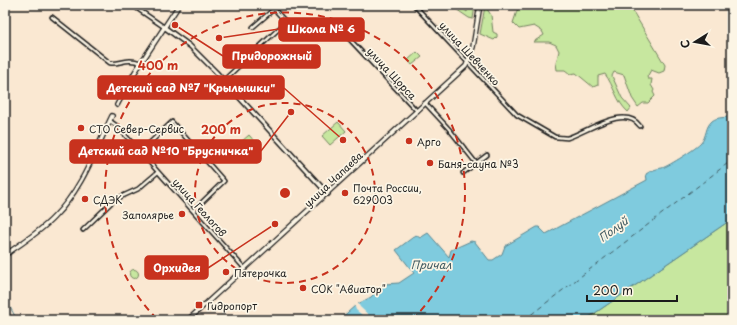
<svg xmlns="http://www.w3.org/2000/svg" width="737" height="325" font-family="'Playpen Sans',sans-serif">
<rect width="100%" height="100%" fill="#fae8d2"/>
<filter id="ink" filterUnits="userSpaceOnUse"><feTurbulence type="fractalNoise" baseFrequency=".025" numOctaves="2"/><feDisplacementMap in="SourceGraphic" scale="8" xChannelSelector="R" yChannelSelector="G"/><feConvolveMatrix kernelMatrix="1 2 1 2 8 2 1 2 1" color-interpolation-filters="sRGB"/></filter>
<g filter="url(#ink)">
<path fill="#c7e79f" stroke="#72825e" d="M450,5H458L467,12L468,5H475L473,19L469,18Z
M519,5H629L665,65L664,71L659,73L651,70L647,77L648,79H652L651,85L654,90L653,92L655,96L648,103H643L638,107L632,98L624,75L614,72L612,76L622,98L631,108L628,112C616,101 614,86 605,74L598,76V85L593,87L576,73L570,74L565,70H557L556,63L559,51L556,45L549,42H533L544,35L542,31L534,26L519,29L513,23Z
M485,6L491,15L493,32L497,34V37L494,40L480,34Z
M417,52L422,57L412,65L408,60Z
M338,122L346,131L330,145L322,136Z
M249,135L261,149L254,156L241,142Z
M732,219V320H585Z
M129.5 274a4.5 4.5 0 1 1 9 0a4.5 4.5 0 1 1-9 0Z"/>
<path fill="#7fcbde" stroke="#578590" d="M732,115V219L585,320H339L356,305L371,297L384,284L399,283L414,273L396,250L416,235L420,238L428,233L449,257L451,250L471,241L475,242L489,260H493L502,254L505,246L537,227H539L546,234L647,180L646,174C652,170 656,169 662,168C669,166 697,148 701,143C707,136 705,127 712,121C718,116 726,119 732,115Z"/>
<path fill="#fae8d2" d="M357,301L360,307L374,320H368L356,310L354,304Z"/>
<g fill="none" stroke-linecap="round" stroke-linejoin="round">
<path stroke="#578590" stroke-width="1" d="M5,84L9,87L5,93
M5,165V172
M5,196L6,221L5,226
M5,298L16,318"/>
<path stroke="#3f5960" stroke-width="1" stroke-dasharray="5 4" stroke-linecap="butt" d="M524,320L732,160"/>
<g stroke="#1c1c1c" stroke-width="5.5">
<path id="minor" d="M132,5L164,27
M414,5L517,115L555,137L567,138C587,132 625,104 640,126
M52,17L110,63C120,65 126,57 141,63
M339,28L417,111
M224,80L286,22L274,9L253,27
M425,103L449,129L476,163
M110,121L117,126L245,269
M140,152L172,122L224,181L193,211
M463,173L487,155
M83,230L114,200L138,189L158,172"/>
</g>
<g stroke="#1c1c1c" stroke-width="6">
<path id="tertiary" d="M164,27L190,46L216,72L328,194"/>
</g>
<g stroke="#1c1c1c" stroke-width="6">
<path id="secondary" d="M117,105L135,72L179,5
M5,255C22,243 40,232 54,217C82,189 95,151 112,116
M188,320L466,66L473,47L480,5"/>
</g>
<use href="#minor" stroke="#fcf5e5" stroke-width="2.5"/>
<use href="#tertiary" stroke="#fcf5e5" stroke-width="3"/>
<use href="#secondary" stroke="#fcf5e5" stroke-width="3.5"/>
</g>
</g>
<g fill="none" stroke="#c8321e" stroke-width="2" stroke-dasharray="7 5">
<circle cx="285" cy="193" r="90"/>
<path d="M157 319A180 180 0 1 1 413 319"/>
</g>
<g fill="#c8321e" stroke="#fcf5e5" stroke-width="1.5">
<circle cx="81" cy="128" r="4"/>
<circle cx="409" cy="141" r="4"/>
<circle cx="430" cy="163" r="4"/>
<circle cx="345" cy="193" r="4"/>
<circle cx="85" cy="199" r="4"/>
<circle cx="182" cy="214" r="4"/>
<circle cx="226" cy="272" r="4"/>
<circle cx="303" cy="288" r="4"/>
<rect x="195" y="301" width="8" height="8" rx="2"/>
</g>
<g text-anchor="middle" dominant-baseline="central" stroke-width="3.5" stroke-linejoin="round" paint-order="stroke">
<g font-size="10" fill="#1c1c1c" stroke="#fcf5e5">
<text transform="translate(470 53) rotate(47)">улица Шевченко</text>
<text transform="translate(392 73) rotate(47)">улица Щорса</text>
<text transform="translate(333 179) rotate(-43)">улица Чапаева</text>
<text transform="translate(200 207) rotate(48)">улица Геологов</text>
</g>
<g font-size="10" fill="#1c1c1c" stroke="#fcf5e5" text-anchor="start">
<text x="89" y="128">СТО Север-Сервис</text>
<text x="417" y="141">Арго</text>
<text x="438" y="163">Баня-сауна №3</text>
<text x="353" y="187">Почта России,<tspan x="353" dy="12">629003</tspan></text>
<text x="93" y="199">СДЭК</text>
<text x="174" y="214" text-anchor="end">Заполярье</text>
<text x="234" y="272">Пятерочка</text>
<text x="311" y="288">СОК "Авиатор"</text>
<text x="207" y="305">Гидропорт</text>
</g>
<g font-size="11" font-style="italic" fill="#3f5960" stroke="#fcf5e5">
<text transform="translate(613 229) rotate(-36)">Полуй</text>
<text x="431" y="264">Причал</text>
</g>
</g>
<circle cx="285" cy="193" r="6" fill="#c8321e" stroke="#fcf5e5" stroke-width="2"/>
<g font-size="12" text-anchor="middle" font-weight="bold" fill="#c8321e" stroke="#fcf5e5" stroke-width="3.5" stroke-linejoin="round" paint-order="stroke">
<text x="158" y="70">400 m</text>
<text x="221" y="134">200 m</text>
</g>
<path fill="none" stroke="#c8321e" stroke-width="1.5" d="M219 38L279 29M175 25L223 56M343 140L284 88M291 112L261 151M275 224L208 268"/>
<g fill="#c8321e" stroke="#fcf5e5" stroke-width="1.5">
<circle cx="219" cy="38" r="4"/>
<circle cx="175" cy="25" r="4"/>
<circle cx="343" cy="140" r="4"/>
<circle cx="291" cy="112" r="4"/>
<circle cx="275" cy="224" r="4"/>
</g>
<g fill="#c8321e" stroke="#c8321e" stroke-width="1.5">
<rect x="279" y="18" width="85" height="23" rx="4"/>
<rect x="223" y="45" width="97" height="23" rx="4"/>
<rect x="98" y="76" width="186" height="23" rx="4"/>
<rect x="70" y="140" width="191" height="23" rx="4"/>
<rect x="145" y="256" width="63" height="23" rx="4"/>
</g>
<g font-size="11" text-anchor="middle" font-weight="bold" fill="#fff">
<text x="321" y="33">Школа № 6</text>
<text x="272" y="60">Придорожный</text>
<text x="191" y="92">Детский сад №7 "Крылышки"</text>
<text x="166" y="155">Детский сад №10 "Брусничка"</text>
<text x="177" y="272">Орхидея</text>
</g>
<rect width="737" height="325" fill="none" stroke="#fcf5e5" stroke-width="20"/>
<rect x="10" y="10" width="717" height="305" fill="none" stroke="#1c1c1c" stroke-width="1.5" filter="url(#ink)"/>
<g transform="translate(695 42) rotate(259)" stroke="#fcf5e5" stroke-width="3" paint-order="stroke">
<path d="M0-3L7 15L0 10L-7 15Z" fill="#1c1c1c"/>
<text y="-6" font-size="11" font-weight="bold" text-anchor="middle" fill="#1c1c1c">С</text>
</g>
<path d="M587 295v6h90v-6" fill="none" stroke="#1c1c1c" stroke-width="2"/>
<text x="593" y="295" font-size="12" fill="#1c1c1c" stroke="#fcf5e5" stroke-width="3" paint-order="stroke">200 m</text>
</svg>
